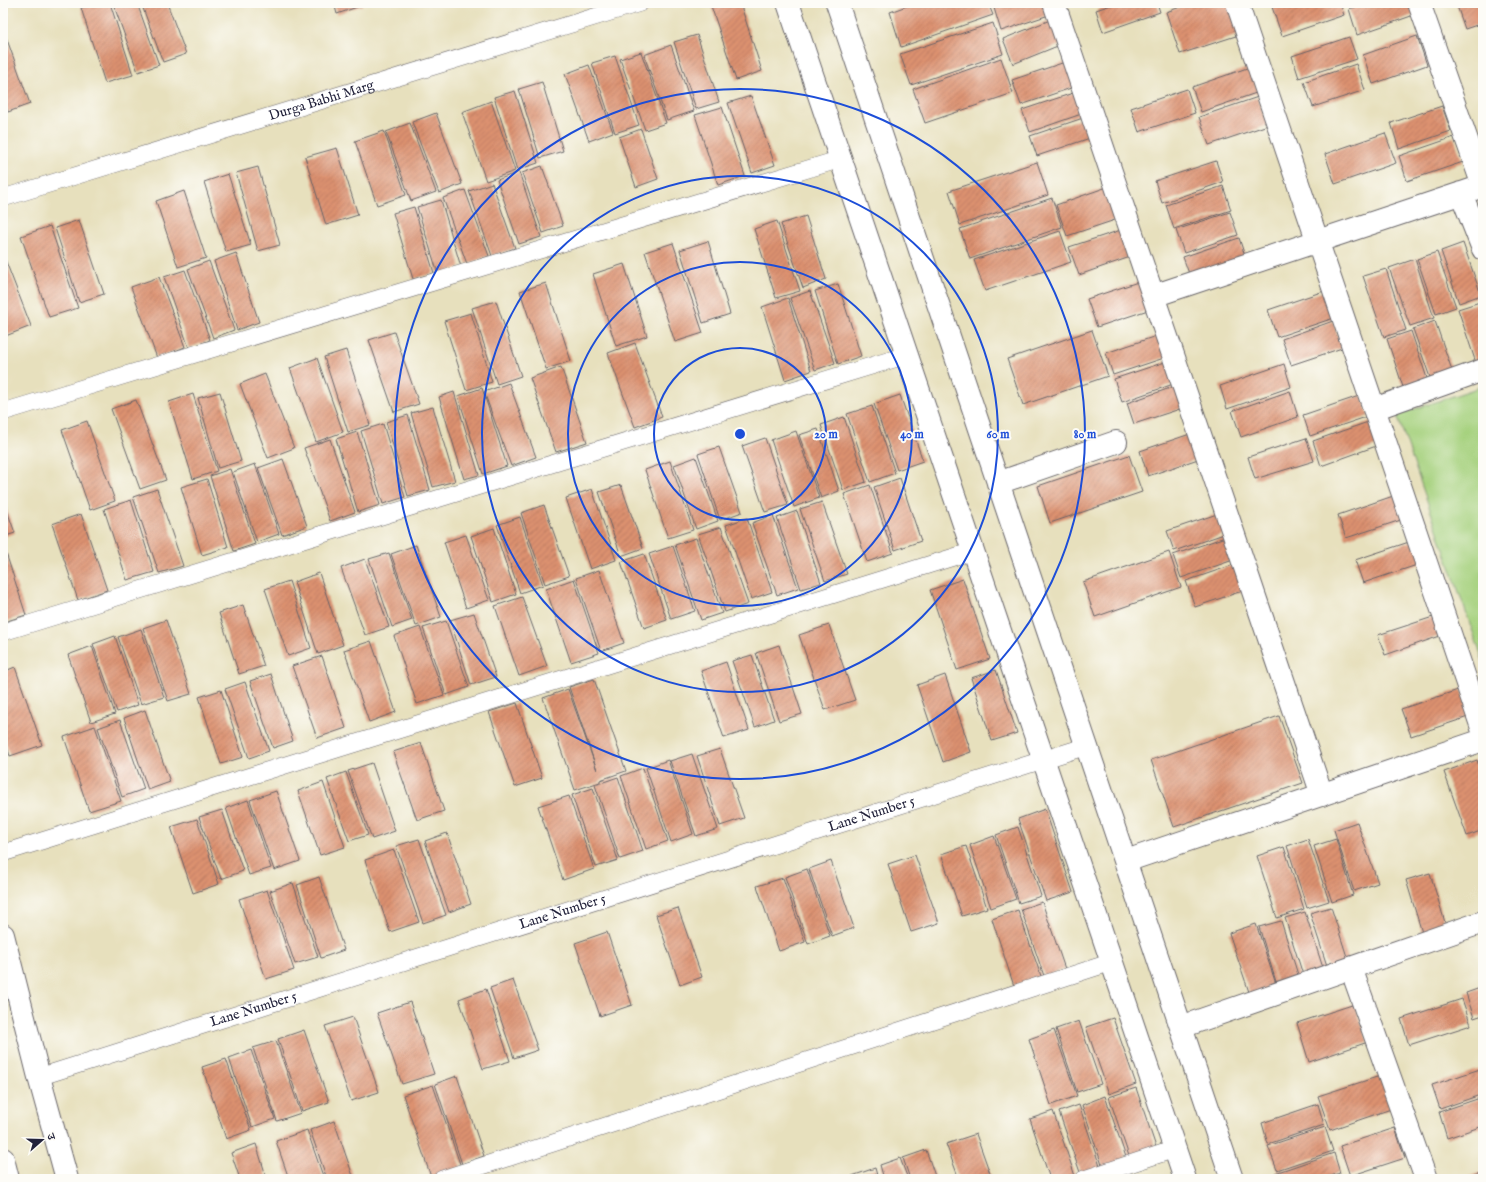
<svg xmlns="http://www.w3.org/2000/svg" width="1486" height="1182" font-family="'IM FELL English','Noto Serif Devanagari',serif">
<defs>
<pattern id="building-hatch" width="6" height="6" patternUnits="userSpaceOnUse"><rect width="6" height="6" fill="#dc9170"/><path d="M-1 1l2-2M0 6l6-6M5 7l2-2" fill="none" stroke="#b2765d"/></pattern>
</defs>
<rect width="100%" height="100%" fill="#fdfcf7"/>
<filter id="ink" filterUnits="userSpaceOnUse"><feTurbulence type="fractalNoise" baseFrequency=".025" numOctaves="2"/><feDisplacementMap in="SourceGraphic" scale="8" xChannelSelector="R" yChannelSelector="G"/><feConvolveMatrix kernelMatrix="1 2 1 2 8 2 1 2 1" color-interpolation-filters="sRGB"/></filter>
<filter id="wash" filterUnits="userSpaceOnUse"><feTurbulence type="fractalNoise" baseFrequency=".012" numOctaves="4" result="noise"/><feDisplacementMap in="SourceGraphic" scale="16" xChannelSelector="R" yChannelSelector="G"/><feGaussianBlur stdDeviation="0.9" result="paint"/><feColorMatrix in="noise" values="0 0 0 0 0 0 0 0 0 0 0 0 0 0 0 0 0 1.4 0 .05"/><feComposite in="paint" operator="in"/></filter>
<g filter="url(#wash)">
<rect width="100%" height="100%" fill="#e7e0bd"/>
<path fill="#a6d17e" stroke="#647a5c" d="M1483,386V661L1397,415Z"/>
<g id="blocks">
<path fill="url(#building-hatch)" d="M98,3H110L133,75L105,83L81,8Z
M123,3H137L159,65L138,72L114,6Z
M141,3H167L186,54L163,62Z
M334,3H363V5L337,14Z
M710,3H740L762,71L736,80Z
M915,3H988L993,15L901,47L890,12Z
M1010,3H1052L1055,13L1001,31L994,8Z
M1117,3H1157L1160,12L1103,32L1096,10Z
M1192,3H1232L1242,34L1180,54L1166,12Z
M1285,3H1340L1344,15L1282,36L1272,7Z
M1367,3H1410L1414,15L1357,35L1349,9Z
M1456,3H1483V23L1465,29Z
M1055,18L1065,43L1013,64L1003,39Z
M993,23L1003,54L911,85L900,54Z
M5,34L30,104L8,112L3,99V35Z
M697,35L719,102L696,109L674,42Z
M1417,36L1427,65L1373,84L1363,55Z
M1349,37L1357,59L1299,78L1292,56Z
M671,45L694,111L667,120L644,55Z
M641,52L666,123L645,130L620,59Z
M615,56L639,125L615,133L592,63Z
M1001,58L1013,93L925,123L913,89Z
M1068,61L1077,86L1021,105L1012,80Z
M1356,64L1365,90L1313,107L1304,82Z
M589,65L613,132L589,141L565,74Z
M1250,67L1259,92L1201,112L1192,87Z
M542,82L563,151L540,158L519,89Z
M1187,89L1195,113L1139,132L1131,108Z
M515,91L538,163L517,170L494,97Z
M1079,91L1087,112L1030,132L1022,110Z
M751,96L775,165L752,173L728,103Z
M1258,97L1268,125L1209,145L1199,117Z
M491,101L515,171L486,181L462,112Z
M1442,106L1451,131L1399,149L1391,123Z
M722,107L745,176L718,185L695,115Z
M436,113L462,184L439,193L412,122Z
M1086,117L1093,137L1037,156L1030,136Z
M410,123L436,192L411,201L386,132Z
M641,129L658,179L636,187L619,137Z
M384,131L406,195L377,205L355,141Z
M1385,133L1396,163L1335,184L1325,154Z
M1454,137L1463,162L1407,181L1399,156Z
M337,148L358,215L326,225L305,157Z
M1216,161L1223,182L1162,203L1155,181Z
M1037,162L1048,195L960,225L949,191Z
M542,166L563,226L543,233L522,173Z
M258,167L280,245L258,251L236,173Z
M519,172L541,237L519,244L497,180Z
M228,174L251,245L226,252L204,182Z
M492,183L515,248L492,256L469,191Z
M1110,186L1121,218L1067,236L1056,205Z
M1223,186L1231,210L1174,229L1166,205Z
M465,190L489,256L467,264L443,198Z
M184,191L206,258L178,267L156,201Z
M1052,198L1062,227L970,259L960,229Z
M441,200L461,267L438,274L417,207Z
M414,207L434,273L413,279L393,213Z
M1230,212L1238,235L1184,253L1176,230Z
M806,216L826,279L803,288L781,224Z
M79,220L104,294L79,302L55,228Z
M777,221L800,291L776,298L754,229Z
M50,226L78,308L49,317L21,236Z
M1124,229L1133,256L1079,275L1069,247Z
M1060,231L1071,262L985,291L974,260Z
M1239,238L1246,259L1191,279L1183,257Z
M708,241L730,314L703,323L680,250Z
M673,243L703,333L675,342L645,252Z
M1463,243L1481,295L1459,303L1441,251Z
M1437,252L1456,307L1436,314L1417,259Z
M236,253L259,322L237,330L214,261Z
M3,254L31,326L3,337Z
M1415,259L1434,318L1410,326L1389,268Z
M209,261L234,330L213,338L188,269Z
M624,264L647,336L616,346L593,274Z
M1386,269L1406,330L1384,337L1363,276Z
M185,270L210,340L189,348L164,277Z
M159,277L185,347L157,358L131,287Z
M1144,280L1154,308L1097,327L1087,299Z
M546,283L571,361L546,369L520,291Z
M838,284L861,356L838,364L815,291Z
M1327,290L1337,317L1277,337L1268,310Z
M810,291L835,363L815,370L790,298Z
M788,298L811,371L785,380L762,307Z
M496,301L521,376L497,384L472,308Z
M1483,301V368L1478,369L1458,309Z
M471,313L492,382L466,390L444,321Z
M1333,321L1342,348L1291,365L1282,339Z
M1435,321L1455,379L1433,386L1413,329Z
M1092,330L1108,376L1023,405L1007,359Z
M1411,331L1430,387L1406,396L1387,339Z
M394,332L419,404L394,412L369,340Z
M1162,334L1170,356L1113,375L1106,353Z
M635,343L662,417L635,427L608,353Z
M346,350L370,425L348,432L324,357Z
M317,358L343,432L316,442L290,368Z
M1171,360L1179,382L1122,402L1114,379Z
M1284,364L1291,387L1227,409L1220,386Z
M561,367L587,442L556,452L530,378Z
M265,374L294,448L268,458L240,384Z
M509,383L536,457L511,466L484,392Z
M1179,385L1186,407L1134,424L1127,403Z
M482,388L507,466L483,474L458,396Z
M1290,391L1298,417L1241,437L1232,411Z
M220,392L241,461L218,468L198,398Z
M454,392L479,475L464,479L439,397Z
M193,394L217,471L193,479L169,402Z
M900,395L923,461L897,470L874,404Z
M1362,395L1369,416L1310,436L1303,415Z
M136,400L166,480L140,489L111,409Z
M872,406L895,473L870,482L847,414Z
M433,407L455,481L433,487L411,413Z
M408,415L430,490L408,496L386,422Z
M844,417L866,482L843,490L821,425Z
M87,421L115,501L90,510L62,430Z
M1371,421L1379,445L1321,466L1313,441Z
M383,424L405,497L383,504L361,431Z
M818,429L839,491L821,498L799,435Z
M796,431L819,498L794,507L771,440Z
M357,432L380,505L358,512L336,439Z
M1196,432L1204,457L1148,476L1140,451Z
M765,438L788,505L765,512L742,446Z
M1306,438L1314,461L1255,479L1248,457Z
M330,439L355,512L330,521L304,448Z
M719,447L742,512L720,520L698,454Z
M1129,455L1142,492L1050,523L1038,486Z
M696,457L718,521L696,529L674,465Z
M283,459L307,526L282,535L258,468Z
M670,461L693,530L668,538L645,470Z
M255,464L279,534L257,542L233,472Z
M230,469L255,544L234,551L210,476Z
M900,478L921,541L895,550L874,487Z
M207,479L228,547L202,555L181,487Z
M621,485L643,548L621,556L599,492Z
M870,485L893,553L867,562L844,494Z
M157,489L183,566L159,573L133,497Z
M592,489L616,560L590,569L566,498Z
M1399,494L1407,518L1346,538L1338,515Z
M3,499L15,533L3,537Z
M131,500L154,572L127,580L104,509Z
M822,502L847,574L825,581L800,509Z
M544,505L569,576L545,584L521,513Z
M797,511L821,583L801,589L777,518Z
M1223,512L1230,532L1174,551L1167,531Z
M81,514L107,590L78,600L52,524Z
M773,515L798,588L777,595L752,523Z
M520,517L543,585L520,593L497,525Z
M747,518L772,592L751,599L726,525Z
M721,527L748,604L725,612L698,534Z
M494,528L516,594L493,602L471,536Z
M466,535L489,600L466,608L444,542Z
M1231,535L1239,558L1181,578L1173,555Z
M696,538L722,613L701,620L675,545Z
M1415,540L1423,563L1363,583L1355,560Z
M3,544L26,615L4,622L3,619Z
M416,545L441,617L416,626L391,554Z
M673,546L695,611L671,619L649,554Z
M1169,552L1181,587L1095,617L1083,582Z
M389,553L412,620L392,627L369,559Z
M644,554L667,620L644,628L621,562Z
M365,559L389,627L365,635L341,568Z
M1239,563L1248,589L1195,607L1186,581Z
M599,570L624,643L601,651L576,578Z
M319,573L343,645L318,654L294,582Z
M574,579L599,653L571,662L546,589Z
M963,579L990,659L957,670L930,590Z
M289,581L311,648L288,656L265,589Z
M522,597L547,666L519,676L495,606Z
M243,605L264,666L239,674L219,613Z
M474,613L496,677L471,685L450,620Z
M1436,616L1443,635L1385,655L1378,635Z
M166,620L191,694L168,701L143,628Z
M446,621L469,687L446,695L423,628Z
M829,625L855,700L825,710L799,635Z
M420,627L444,695L417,704L394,636Z
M141,629L164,697L141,704L118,637Z
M115,636L138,705L117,712L93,644Z
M371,641L396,712L369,722L344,650Z
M779,645L802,714L779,721L756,653Z
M92,646L115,714L91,722L68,655Z
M752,655L774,720L755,727L732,661Z
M322,656L346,728L317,738L292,666Z
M726,662L749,730L724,738L701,671Z
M15,667L42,745L10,756L3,735V672Z
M996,670L1017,733L992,741L971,678Z
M271,674L293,741L273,748L250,681Z
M945,675L971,752L943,762L917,685Z
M594,679L626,771L600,780V782L575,790L543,698L568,689L597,770L569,687Z
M245,682L269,751L249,758L225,689Z
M1461,689L1471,716L1411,736L1401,709Z
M221,690L243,757L221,764L199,697Z
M517,703L542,778L515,787L489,712Z
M145,710L170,782L148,790L124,718Z
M1279,716L1303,783L1174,827L1151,760Z
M120,720L144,789L122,797L98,728Z
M95,726L121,801L89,811L64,737Z
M421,743L444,811L417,820L393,752Z
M720,749L744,818L720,826L697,756Z
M692,754L718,829L696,836L670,761Z
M668,760L693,834L671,842L646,768Z
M1477,760L1483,778V830L1467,836L1444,772Z
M372,763L395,831L372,839L348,771Z
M643,768L668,841L646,849L621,776Z
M346,772L368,835L349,841L327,779Z
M618,777L643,851L620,859L595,785Z
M323,782L345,847L320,855L298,791Z
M593,788L618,860L596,867L572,795Z
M276,791L300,861L274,870L250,800Z
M569,796L594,869L563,880L538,806Z
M248,800L271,868L249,875L226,808Z
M1045,809L1073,892L1046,901L1018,819Z
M222,810L243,871L221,879L199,817Z
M197,819L219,884L193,893L171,827Z
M1357,822L1378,883L1354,891L1334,830Z
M1018,827L1041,896L1019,903L996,835Z
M447,833L471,904L449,912L425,841Z
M994,836L1016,899L991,908L970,845Z
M419,839L446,915L423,923L396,846Z
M1308,839L1329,901L1307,908L1287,846Z
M1336,839L1353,895L1332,902L1314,846Z
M966,846L987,908L962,916L941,854Z
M1284,847L1304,909L1277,918L1257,856Z
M394,850L419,922L390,932L365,860Z
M915,855L939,923L911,932L888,864Z
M831,861L854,928L832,936L809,869Z
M807,869L830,936L808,944L785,877Z
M1430,873L1447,929L1423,936L1406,880Z
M319,877L344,950L321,958L297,885Z
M783,878L805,942L779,951L757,886Z
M293,883L318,957L295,964L270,891Z
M267,890L294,970L266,979L239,899Z
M1042,902L1065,969L1044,976L1021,909Z
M1331,907L1349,963L1328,969L1310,913Z
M678,908L702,977L680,985L656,915Z
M1018,910L1041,976L1014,986L992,919Z
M1305,912L1324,971L1304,978L1285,918Z
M1281,921L1300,981L1278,988L1259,927Z
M1256,924L1278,990L1251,998L1229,933Z
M607,932L632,1005L600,1016L575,943Z
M513,980L538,1050L514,1058L490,988Z
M1483,987V1015L1474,1018L1466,993Z
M486,989L510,1061L483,1069L459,999Z
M1462,999L1471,1025L1409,1045L1401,1019Z
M410,1002L434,1074L402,1084L377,1013Z
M1355,1004L1368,1042L1309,1062L1297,1023Z
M353,1017L379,1092L351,1101L325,1026Z
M1113,1018L1136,1084L1109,1094L1086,1027Z
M1079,1021L1101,1084L1077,1092L1056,1029Z
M304,1030L329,1102L302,1111L278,1039Z
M1054,1030L1077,1096L1051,1105L1029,1039Z
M276,1041L301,1113L277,1121L253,1048Z
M251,1050L275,1119L252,1127L229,1058Z
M226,1059L251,1130L226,1139L202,1067Z
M1483,1068V1094L1440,1109L1432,1085Z
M457,1076L484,1156L462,1164L435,1084Z
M1380,1076L1391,1109L1330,1130L1318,1096Z
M433,1085L461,1167L431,1177L403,1095Z
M1136,1088L1158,1153L1131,1162L1109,1097Z
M1105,1096L1128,1163L1104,1171L1082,1105Z
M1483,1097V1126L1447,1138L1439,1112Z
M1318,1104L1324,1125L1268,1144L1262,1123Z
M1079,1105L1102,1172L1082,1178L1059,1112Z
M1053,1111L1076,1179H1050L1030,1119Z
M334,1121L354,1179H327L310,1130Z
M1325,1127L1333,1151L1277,1170L1268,1146Z
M1395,1128L1405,1158L1350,1176L1340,1146Z
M307,1130L324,1179H289L276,1141Z
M976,1134L992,1179H959L946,1144Z
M256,1144L267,1179H240L231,1153Z
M926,1150L936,1179H910L903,1158Z
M1334,1153L1340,1173L1321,1179H1277L1275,1173Z
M900,1158L908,1179H884L880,1165Z
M875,1168L878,1179H854L852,1176Z
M1483,1172V1179H1463Z"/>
</g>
</g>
<g filter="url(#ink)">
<use href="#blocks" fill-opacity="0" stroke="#676468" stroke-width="1"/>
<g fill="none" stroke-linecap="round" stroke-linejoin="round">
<g stroke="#676468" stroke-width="18">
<g id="service">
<path id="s1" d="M3,198L640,3"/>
<path d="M3,412L841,159"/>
<path d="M3,632L907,355"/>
<path d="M3,853L973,551"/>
<path id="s2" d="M39,1077L1087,746"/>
<path d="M442,1179L1112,962"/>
<path d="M1084,1179L1175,1149"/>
</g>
</g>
<g stroke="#676468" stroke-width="24">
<path id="minor" d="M788,3L1185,1179
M837,3L1232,1179
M1054,3L1322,795
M1237,3L1483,731
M1419,3L1483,186
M1461,193L1483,249
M1153,296L1483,186
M1374,409L1483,370
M998,483L1116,442
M1126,861L1483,740
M3,935L39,1077L67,1179
M1351,968L1426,1179
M1181,1027L1483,922
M3,1159L8,1179"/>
</g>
<use href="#service" stroke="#fff" stroke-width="17"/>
<use href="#minor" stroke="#fff" stroke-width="22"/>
</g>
</g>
<g fill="none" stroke="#1d4ed8" stroke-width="2">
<circle cx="740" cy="434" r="86"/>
<circle cx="740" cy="434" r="172"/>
<circle cx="740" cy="434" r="258"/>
<circle cx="740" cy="434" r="345"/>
</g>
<g text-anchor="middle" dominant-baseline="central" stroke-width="4" stroke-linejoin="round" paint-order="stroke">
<g font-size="14" fill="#22223b" stroke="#fdfcf7">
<text stroke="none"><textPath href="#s1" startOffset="333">Durga Babhi Marg</textPath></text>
<text stroke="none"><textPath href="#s2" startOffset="873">Lane Number 5</textPath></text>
<text stroke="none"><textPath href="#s2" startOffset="549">Lane Number 5</textPath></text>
<text stroke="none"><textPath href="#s2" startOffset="225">Lane Number 5</textPath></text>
</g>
</g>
<circle cx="740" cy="434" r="6" fill="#1d4ed8" stroke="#fdfcf7" stroke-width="2"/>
<g font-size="12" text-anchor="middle" font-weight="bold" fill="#1d4ed8" stroke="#fdfcf7" stroke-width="4" stroke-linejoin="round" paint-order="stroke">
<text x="826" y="438">20 m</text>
<text x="912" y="438">40 m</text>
<text x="998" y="438">60 m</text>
<text x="1085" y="438">80 m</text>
</g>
<rect width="1486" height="1182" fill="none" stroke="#fdfcf7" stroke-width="16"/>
<g transform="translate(42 1140) rotate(70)" stroke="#fdfcf7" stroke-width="3" paint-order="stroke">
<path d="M0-3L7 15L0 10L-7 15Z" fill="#22223b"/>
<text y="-6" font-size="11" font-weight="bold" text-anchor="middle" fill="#22223b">उ</text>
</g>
</svg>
